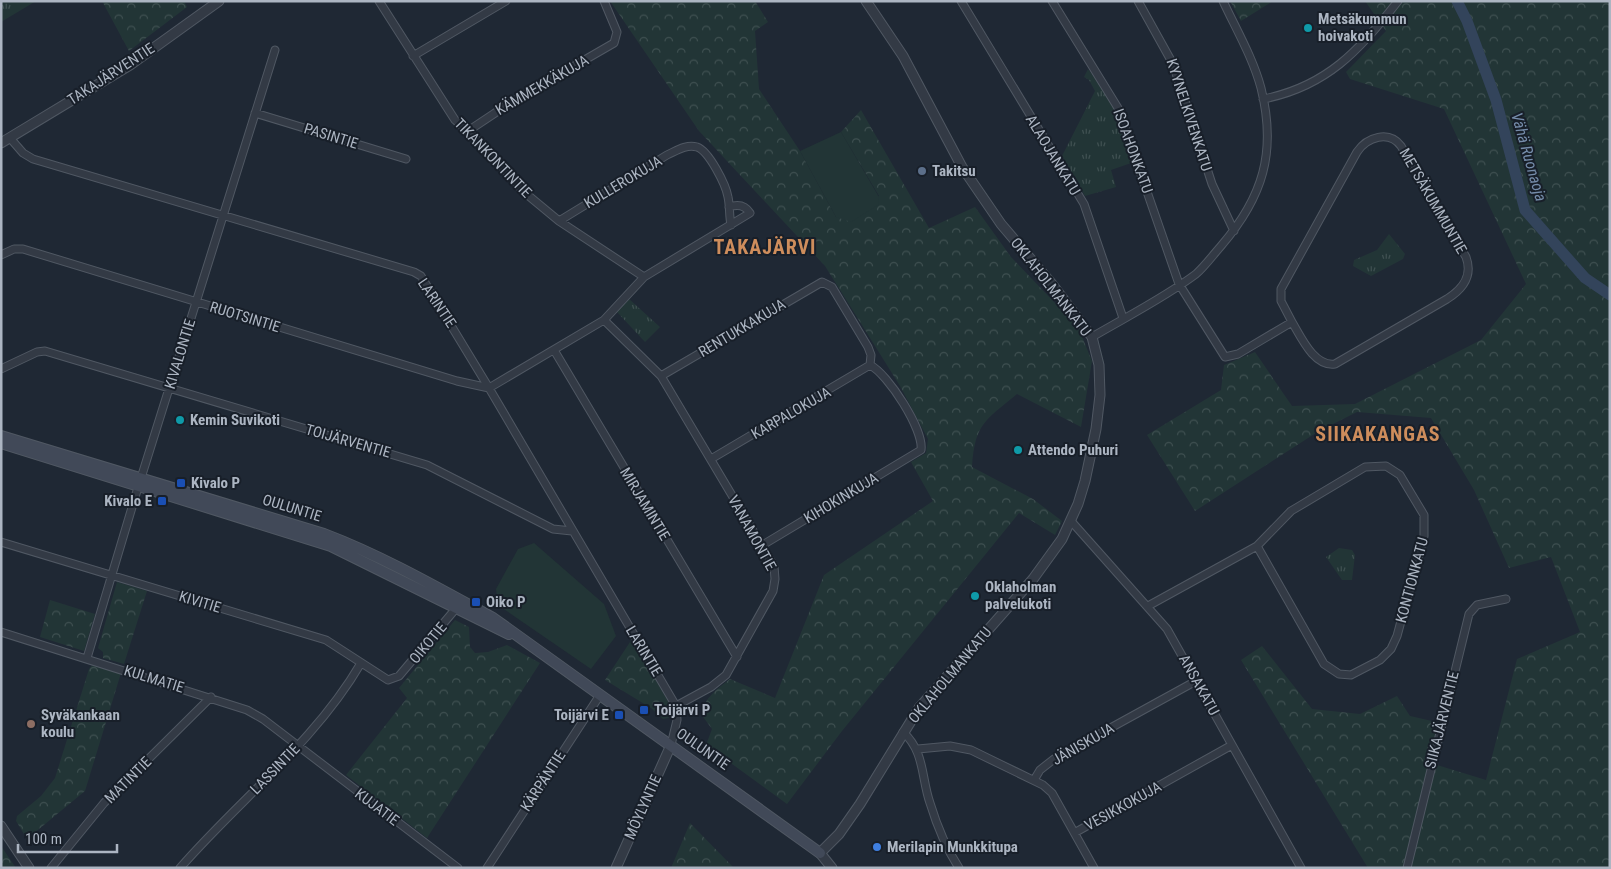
<svg xmlns="http://www.w3.org/2000/svg" width="1611" height="869" font-family="'Roboto Condensed',sans-serif">
<defs>
<pattern id="grass-tufts" width="24" height="20" patternUnits="userSpaceOnUse" patternTransform="scale(1.25)"><rect width="24" height="20" fill="#223536"/><path d="M3 7l-1-3M5 7V3M7 7l1-3M15 17l-1-3M17 17v-4M19 17l1-3" fill="none" stroke="#3f5051"/></pattern>
<pattern id="forest-crowns" width="20" height="18" patternUnits="userSpaceOnUse" patternTransform="scale(1.25)"><rect width="20" height="18" fill="#223536"/><path d="M2 6a3 3 0 1 1 6 0M12 15a3 3 0 1 1 6 0" fill="none" stroke="#3f5051"/></pattern>
</defs>
<rect width="100%" height="100%" fill="#1f2834"/>
<path fill="url(#grass-tufts)" d="M1,1H36L1,22Z
M1088,69C1114,103 1121,123 1134,162L1111,170L1116,187L1085,196L1062,156L1095,91L1089,80L1084,77Z
M1389,234L1405,254L1403,259L1371,276L1353,266L1354,260L1377,250Z
M629,299L660,327L645,342L617,312Z
M1339,548L1352,550L1355,555L1352,580H1342L1326,557Z"/>
<path fill="url(#forest-crowns)" d="M102,1H184L187,7L129,51Z
M610,1H755L768,22L755,31L759,89L800,151L836,217L879,196L841,132L861,110L929,228L975,207L1011,257L1078,327L1092,361L1081,427L1017,394C985,421 975,423 972,467L1033,499L1062,521L1055,535L1019,513L842,731L787,804L706,745L712,729L701,714C705,697 717,689 730,679L775,698L824,575L933,501L911,462L926,453L928,439L900,386L825,266L699,131Z
M1230,1H1273L1241,21Z
M1365,1H1610V868H1368L1241,660L1262,646L1312,709L1360,714L1397,696L1410,716L1445,724L1437,765L1486,780L1517,659L1580,632L1551,557L1509,568L1474,490L1431,418L1357,412L1319,431L1195,511L1147,435L1221,390L1224,365L1255,352L1292,406L1355,404L1481,340L1526,284L1444,109L1350,79L1346,72L1386,31Z
M117,582L147,591L124,664L103,658V652L98,648Z
M50,600L95,614L84,651L40,637Z
M455,620L469,627L470,647L475,653L488,652L507,645L540,663L427,838L346,775L407,698L399,688Z
M632,639L669,703L671,715L668,718L663,719L651,708L605,680Z
M92,665L121,673L85,791L27,839L16,821L17,816L41,796L55,778L89,669Z
M690,823L734,868H671Z
M1,846L16,868H1Z"/>
<path fill="#223536" d="M841,132L879,197L878,205L851,222L836,217L800,151Z
M534,543L604,604L616,636L591,669L498,605L496,589L518,549Z"/>
<g fill="none" stroke-linecap="round" stroke-linejoin="round">
<path stroke="#33445b" stroke-width="11" d="M1457,1L1467,21L1496,100L1525,210L1585,278L1610,295"/>
<g stroke="#505863" stroke-width="9">
<path id="minor" d="M379,1L455,120L485,147L524,192L559,221L644,277
M961,1L1084,204L1123,318
M1052,1L1118,108L1179,284L1225,357L1238,354L1292,322C1301,337 1314,367 1335,364L1447,299C1463,289 1473,276 1466,257L1401,146C1389,130 1367,137 1357,152L1281,289V301L1292,322
M1138,1L1173,64L1212,184L1234,231
M413,56L506,1
M1263,99C1326,87 1360,50 1398,1
M255,113L406,159
M468,131L510,103L614,43L617,32L604,1
M10,138L23,153L33,159L414,272L421,276L489,388L676,706L677,720L671,745
M559,221L667,155C676,151 686,144 697,147C709,151 726,185 728,197C730,206 729,215 731,225
M1,255L14,249H23L457,381L489,388L604,320L644,277L750,213C745,205 738,204 729,207
M604,320L661,376L774,566L775,579L773,591L726,675L711,687L676,706
M1092,337C1126,317 1164,298 1196,274C1205,266 1213,255 1221,246C1263,197 1277,152 1261,88C1253,58 1236,29 1223,1
M554,350L737,657
M1,369L37,352L45,351L427,465L553,529L572,531
M661,376L822,282L832,287L868,347L871,355L870,365
M711,459L870,365
M1071,521L1167,629L1301,868
M1,542L326,640L388,680L399,676L458,606
M761,546L921,450C924,430 888,374 870,365
M1148,606L1257,546L1291,511L1365,467L1386,466L1400,475L1424,515V536L1397,636L1391,649L1380,660L1351,675L1339,674L1324,664L1257,546
M1,632L247,710L263,719L458,868
M87,658L136,494L275,50
M903,732C925,752 921,777 930,803C937,826 946,848 959,868
M918,749L950,746L971,750L1043,785L1052,793L1094,868
M1034,780L1040,770L1054,759L1196,681
M1076,832L1232,745
M51,868L104,803L211,697
M180,868C239,800 315,742 361,663
M487,868L600,695
M1407,868L1469,614L1477,605L1506,599"/>
</g>
<g stroke="#505863" stroke-width="11">
<path id="tertiary" d="M1,143L130,65L219,1
M1,826L29,868
M616,868L671,745
M832,868L820,853L839,834L860,804L919,708L1033,579L1062,539L1078,504L1085,481L1096,429L1100,395L1099,365L1092,337L1052,284L1001,224L962,167L903,56L866,1"/>
</g>
<g stroke="#505863" stroke-width="12">
<path id="secondary" d="M1,436L324,534C382,556 438,588 493,618L820,853
M1,443L331,546L509,634"/>
</g>
<use href="#minor" stroke="#333a45" stroke-width="7"/>
<use href="#tertiary" stroke="#333a45" stroke-width="9"/>
<use href="#secondary" stroke="#414958" stroke-width="10"/>
</g>
<g fill="#0f9aa8" stroke="#181f29" stroke-width="2">
<circle cx="1308" cy="28" r="5"/>
<circle cx="180" cy="420" r="5"/>
<circle cx="1018" cy="450" r="5"/>
<circle cx="975" cy="596" r="5"/>
</g>
<circle fill="#5c6f8a" stroke="#181f29" stroke-width="2" cx="922" cy="171" r="5"/>
<g fill="#1a4fb4" stroke="#181f29" stroke-width="2">
<rect x="176" y="478" width="10" height="10" rx="2.5"/>
<rect x="157" y="496" width="10" height="10" rx="2.5"/>
<rect x="471" y="597" width="10" height="10" rx="2.5"/>
<rect x="639" y="705" width="10" height="10" rx="2.5"/>
<rect x="614" y="710" width="10" height="10" rx="2.5"/>
</g>
<circle fill="#8d6e63" stroke="#181f29" stroke-width="2" cx="31" cy="724" r="5"/>
<circle fill="#3f7fe0" stroke="#181f29" stroke-width="2" cx="877" cy="847" r="5"/>
<g text-anchor="middle" dominant-baseline="central" stroke-width="4" stroke-linejoin="round" paint-order="stroke">
<g font-size="15" font-weight="bold" fill="#acb5c2" stroke="#181f29" text-anchor="start">
<text x="1318" y="19">Metsäkummun<tspan x="1318" dy="17">hoivakoti</tspan></text>
<text x="932" y="171">Takitsu</text>
<text x="190" y="420">Kemin Suvikoti</text>
<text x="1028" y="450">Attendo Puhuri</text>
<text x="191" y="483">Kivalo P</text>
<text x="152" y="501" text-anchor="end">Kivalo E</text>
<text x="985" y="587">Oklaholman<tspan x="985" dy="17">palvelukoti</tspan></text>
<text x="486" y="602">Oiko P</text>
<text x="654" y="710">Toijärvi P</text>
<text x="41" y="715">Syväkankaan<tspan x="41" dy="17">koulu</tspan></text>
<text x="609" y="715" text-anchor="end">Toijärvi E</text>
<text x="887" y="847">Merilapin Munkkitupa</text>
</g>
<g font-size="15" fill="#acb5c2" stroke="#181f29">
<text transform="translate(111 74) rotate(-33)">TAKAJÄRVENTIE</text>
<text transform="translate(542 85) rotate(-30)">KÄMMEKKÄKUJA</text>
<text transform="translate(1189 115) rotate(72)">KYYNELKIVENKATU</text>
<text transform="translate(331 136) rotate(17)">PASINTIE</text>
<text transform="translate(1133 151) rotate(70)">ISOAHONKATU</text>
<text transform="translate(1053 155) rotate(59)">ALAOJANKATU</text>
<text transform="translate(493 158) rotate(46)">TIKANKONTINTIE</text>
<text transform="translate(623 182) rotate(-31)">KULLEROKUJA</text>
<text transform="translate(1433 201) rotate(60)">METSÄKUMMUNTIE</text>
<text transform="translate(1051 287) rotate(52)">OKLAHOLMANKATU</text>
<text transform="translate(437 303) rotate(56)">LARINTIE</text>
<text transform="translate(245 317) rotate(17)">RUOTSINTIE</text>
<text transform="translate(742 328) rotate(-31)">RENTUKKAKUJA</text>
<text transform="translate(180 354) rotate(-73)">KIVALONTIE</text>
<text transform="translate(791 413) rotate(-30)">KARPALOKUJA</text>
<text transform="translate(348 441) rotate(16)">TOIJÄRVENTIE</text>
<text transform="translate(841 498) rotate(-31)">KIHOKINKUJA</text>
<text transform="translate(645 504) rotate(59)">MIRJAMINTIE</text>
<text transform="translate(292 508) rotate(17)">OULUNTIE</text>
<text transform="translate(752 533) rotate(61)">VANAMONTIE</text>
<text transform="translate(1412 580) rotate(-75)">KONTIONKATU</text>
<text transform="translate(200 602) rotate(17)">KIVITIE</text>
<text transform="translate(428 643) rotate(-50)">OIKOTIE</text>
<text transform="translate(644 651) rotate(59)">LARINTIE</text>
<text transform="translate(950 675) rotate(-50)">OKLAHOLMANKATU</text>
<text transform="translate(154 679) rotate(17)">KULMATIE</text>
<text transform="translate(1199 685) rotate(61)">ANSAKATU</text>
<text transform="translate(1442 720) rotate(-76)">SIIKAJÄRVENTIE</text>
<text transform="translate(1083 744) rotate(-30)">JÄNISKUJA</text>
<text transform="translate(703 749) rotate(35)">OULUNTIE</text>
<text transform="translate(275 769) rotate(-46)">LASSINTIE</text>
<text transform="translate(128 780) rotate(-45)">MATINTIE</text>
<text transform="translate(543 781) rotate(-57)">KÄRPÄNTIE</text>
<text transform="translate(1123 806) rotate(-29)">VESIKKOKUJA</text>
<text transform="translate(377 807) rotate(37)">KUJATIE</text>
<text transform="translate(643 807) rotate(-66)">MÖYLYNTIE</text>
</g>
<g font-size="16" font-style="italic" fill="#758caa" stroke="#181f29">
<text transform="translate(1529 157) rotate(74)">Vähä Ruonaoja</text>
</g>
<g font-size="20" font-weight="bold" letter-spacing="1" fill="#ce8d5c" stroke="#181f29">
<text x="765" y="247">TAKAJÄRVI</text>
<text x="1378" y="434">SIIKAKANGAS</text>
</g>
</g>
<rect width="1611" height="869" fill="none" stroke="#acb5c2" stroke-width="5"/>
<path d="M18 844v8h99v-8" fill="none" stroke="#acb5c2" stroke-width="2.5"/>
<text x="25" y="844" font-size="15" fill="#acb5c2" stroke="#181f29" stroke-width="4" paint-order="stroke">100 m</text>
</svg>
